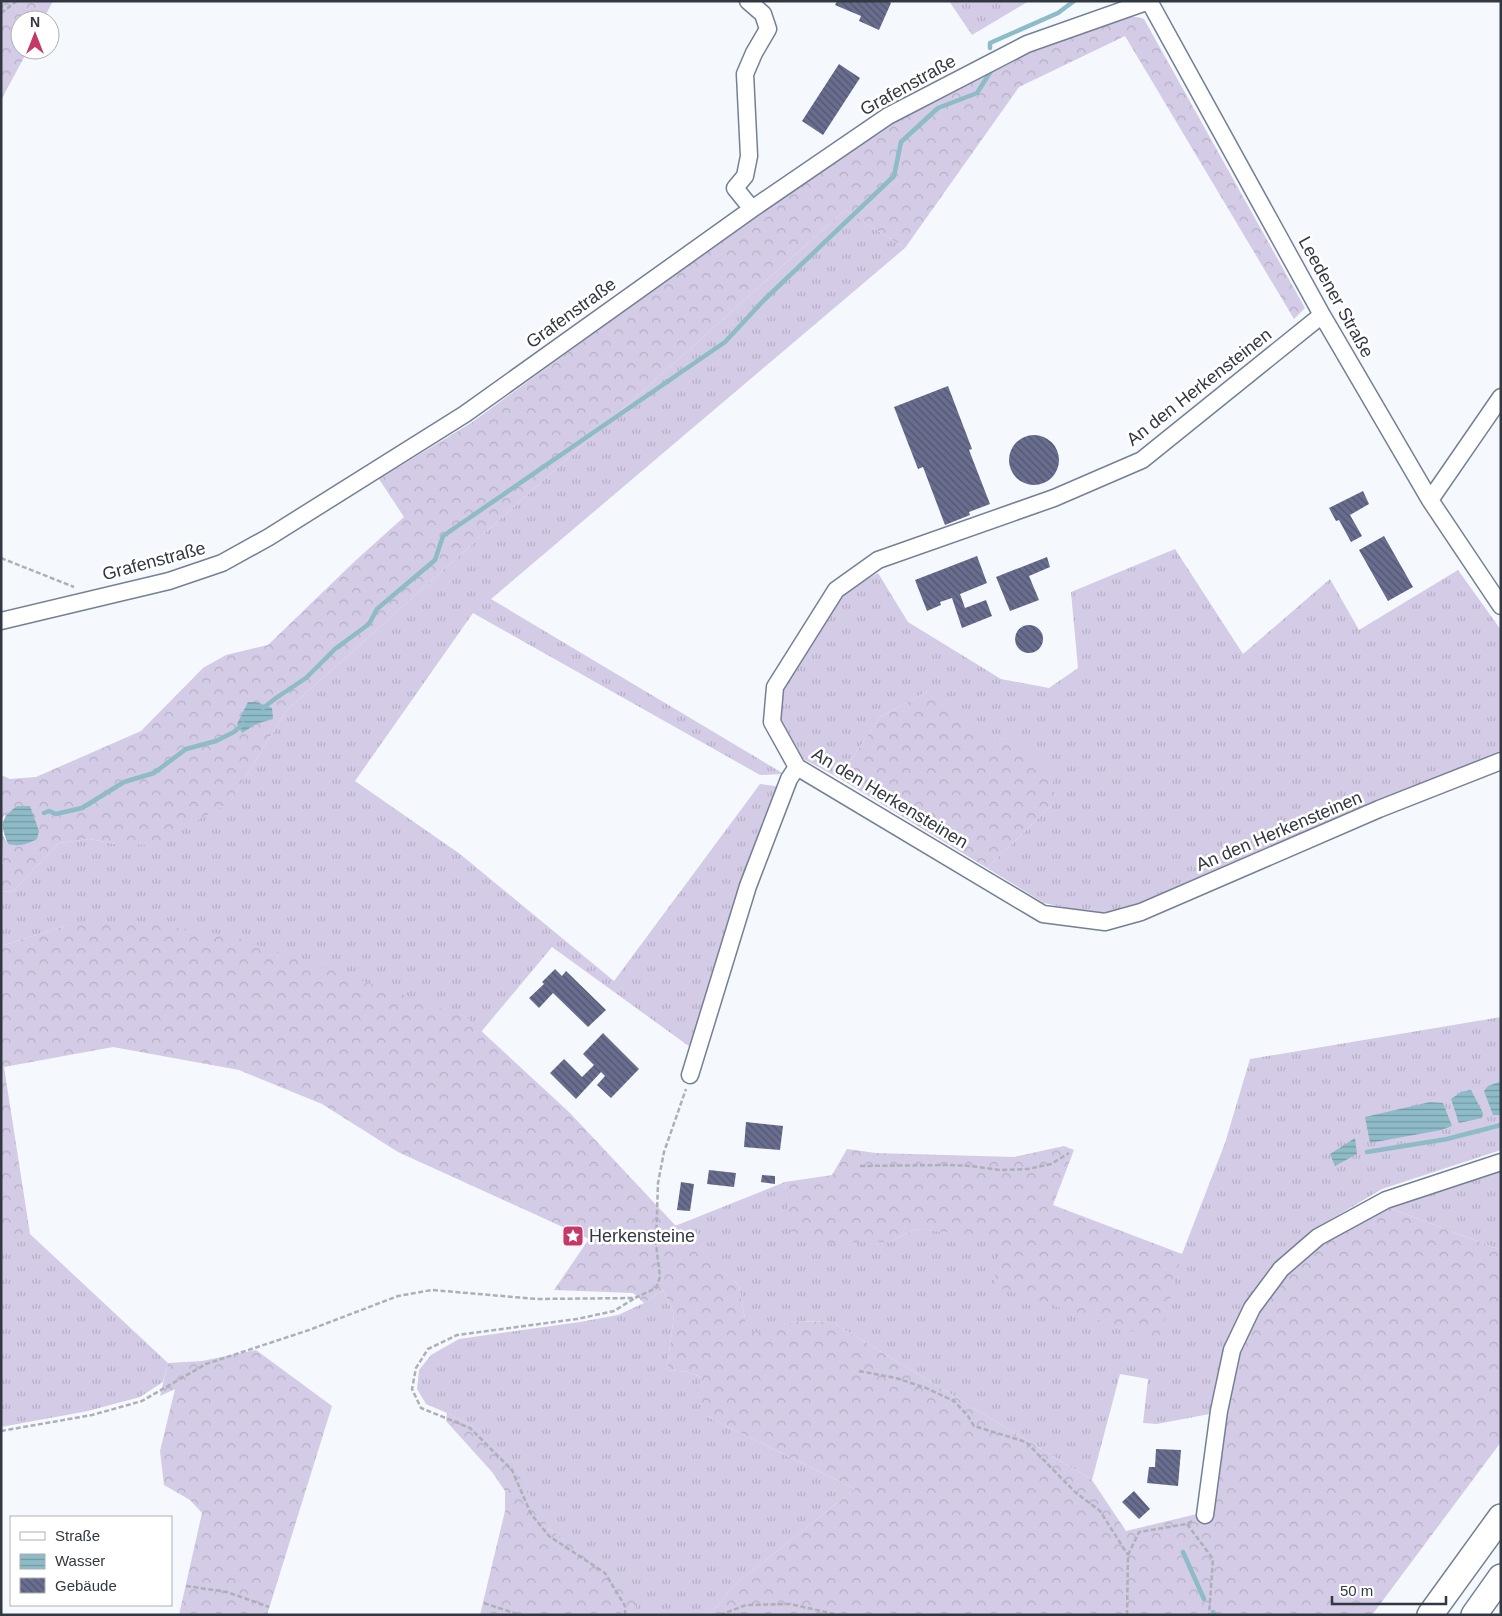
<svg xmlns="http://www.w3.org/2000/svg" width="1502" height="1616" font-family="Helvetica,sans-serif">
<defs>
<pattern id="grass-tufts" width="24" height="20" patternUnits="userSpaceOnUse" patternTransform="scale(1.25)"><rect width="24" height="20" fill="#d4cbe6"/><path d="M3 7l-1-3M5 7V3M7 7l1-3M15 17l-1-3M17 17v-4M19 17l1-3" fill="none" stroke="#b6afc6"/></pattern>
<pattern id="forest-crowns" width="20" height="18" patternUnits="userSpaceOnUse" patternTransform="scale(1.25)"><rect width="20" height="18" fill="#d4cbe6"/><path d="M2 6a3 3 0 1 1 6 0M12 15a3 3 0 1 1 6 0" fill="none" stroke="#b6afc6"/></pattern>
<pattern id="water-rules" width="6" height="5" patternUnits="userSpaceOnUse" patternTransform="scale(1.25)"><rect width="6" height="5" fill="#8dbbc7"/><path d="M0 2.5h6" fill="none" stroke="#7499a3"/></pattern>
<pattern id="building-back-hatch" width="6" height="6" patternUnits="userSpaceOnUse" patternTransform="scale(1.25)"><rect width="6" height="6" fill="#696d8e"/><path d="M-1 5l2 2M0 0l6 6M5-1l2 2" fill="none" stroke="#525670"/></pattern>
</defs>
<rect width="100%" height="100%" fill="#f5f8fd"/>
<path fill="url(#grass-tufts)" d="M949,1H1029L972,35Z
M845,210L905,248L491,599L784,774L760,775L473,613L355,781L460,854L614,981L760,784L781,787L743,885L690,1047L552,947L481,1032L465,1016L157,925H68L1,946V892L13,891L59,843L89,839L115,844L230,802L287,710Z
M1175,549L1243,654L1330,579L1359,630L1458,570L1501,630V753L1143,902L1099,915L1044,903L987,868L1055,802L1009,738L981,740L926,692L880,717L839,778L794,754L779,723L781,689L843,592L878,573L908,622L1001,679L1049,688L1078,668L1071,592Z
M1501,1017V1150L1382,1189L1311,1231L1276,1264L1215,1413L1157,1424L1143,1423L1148,1379L1120,1374L1092,1480L832,1322L798,1321L751,1334L745,1320L739,1286L675,1226L785,1182L791,1231L890,1242L916,1229L1182,1254L1225,1143L1250,1059Z
M1501,1172V1250L1389,1208Z
M1,1234H30L168,1363L163,1382L140,1397L88,1411L1,1427Z
M663,1290L674,1314L667,1370L688,1372L701,1377L706,1416L855,1489L733,1586L717,1607L704,1615H636L635,1601L606,1569L549,1529L536,1508L479,1430L447,1413L426,1404L417,1389L419,1370L431,1355L459,1339L580,1322L618,1315L644,1303Z"/>
<path fill="url(#forest-crowns)" d="M1,1H53L43,20H20V50H28L1,100Z
M1123,17H1137L1144,19L1305,308L1294,319L1125,36L1019,87L905,248L845,210L287,710L230,802L154,845L115,844L89,839L59,843L13,891L1,892V865L3,864L1,832L8,844L5,814L1,820V775L10,779L36,777L141,731L203,668L226,655L268,645L355,561L404,517L379,479L471,423L754,217L890,124L1020,55Z
M926,692L981,739L1009,738L1052,772L1055,802L987,868L839,778L880,717Z
M68,925H157L232,936L465,1016L570,1113L675,1225L739,1286L745,1320L751,1333L798,1321L832,1322L1092,1480L1126,1531L1201,1513L1234,1353L1255,1310L1283,1272L1318,1242L1389,1208L1501,1250V1442L1372,1615H704L717,1607L733,1586L855,1489L706,1416L697,1392L701,1377L688,1372L667,1370L674,1314L663,1290L644,1303L633,1293L554,1290L589,1239L398,1152L322,1104L239,1070L113,1047L4,1067L30,1234H1V946Z
M1064,1146L1074,1150L1053,1205L1182,1254L1159,1340L994,1286L999,1238L916,1229L890,1242L824,1243L790,1231L785,1182L832,1175L847,1149L876,1153L1014,1157Z
M256,1350L332,1406L267,1615H179L202,1513L190,1500L164,1485L160,1451L175,1389L160,1396L168,1363L202,1361Z
M447,1413L479,1430L517,1472L549,1529L606,1568L636,1601V1615H480L505,1511V1491L492,1472L446,1421Z"/>
<path fill="url(#water-rules)" d="M248,702H256L272,708L273,719L256,724L242,733L237,724Z
M17,806H30L39,831L37,839C27,844 20,847 8,844C0,824 0,819 17,806Z
M1499,1082L1501,1083V1115H1493L1484,1091L1488,1086Z
M1471,1090L1483,1113L1482,1118L1459,1123L1451,1099L1461,1092Z
M1430,1102L1443,1103L1452,1126L1441,1130L1370,1143L1365,1117Z
M1355,1138L1357,1154L1335,1166L1330,1154Z"/>
<g fill="none" stroke-linecap="round" stroke-linejoin="round">
<path stroke="#8dbbc7" stroke-width="4.5" d="M990,48V43L1058,13L1074,1
M263,708L276,698L306,678L335,649L369,624L377,609L435,560L443,536L725,342L764,300L894,176L901,142L938,108L977,93L991,71
M44,813L49,811L56,814L82,808L124,782L154,773L186,749L216,741L234,732L243,724
M1367,1152L1447,1139L1501,1125
M1183,1552L1204,1599
M1213,1612L1215,1615"/>
</g>
<path fill="url(#building-back-hatch)" d="M837,1H888L891,3L879,30L859,21L861,16L835,5Z
M839,64L860,78L823,135L802,121Z
M948,386L972,449L969,450L990,504L969,512L970,515L945,525L923,467L918,469L894,407Z
M1009 460a25 25 0 1 1 50 0a25 25 0 1 1-50 0Z
M1363,491L1369,504L1350,515L1362,536L1351,542L1339,520L1336,521L1329,508Z
M1384,536L1413,587L1388,601L1359,550Z
M977,556L987,583L960,594L965,608L986,600L992,616L962,628L952,598L940,602L941,605L927,611L915,580Z
M1047,557L1050,567L1029,576L1039,600L1010,611L996,577Z
M1015 639a14 14 0 1 1 28 0a14 14 0 1 1-28 0Z
M555,969L562,976L566,971L606,1010L588,1027L553,993L539,1008L529,998L544,984L542,982Z
M603,1033L639,1069L611,1098L597,1085L605,1076L601,1072L576,1099L550,1073L564,1059L582,1077L594,1065L583,1054Z
M746,1122L783,1126L780,1150L744,1147Z
M709,1170L736,1173L734,1187L707,1184Z
M762,1175L775,1176V1184L761,1182Z
M681,1182L694,1184L690,1211L677,1210Z
M1156,1449L1181,1450L1178,1486L1147,1483L1149,1467H1155Z
M1134,1491L1150,1509L1139,1519L1122,1502Z"/>
<g fill="none" stroke-linecap="round" stroke-linejoin="round">
<g stroke="#738195" stroke-width="19">
<path id="minor" d="M748,1L763,14L768,29L754,53L745,74L749,156L745,176L735,188L752,209
M1149,1L1322,315L1430,500L1501,606
M1322,315L1142,460L1054,498L878,560L836,590L775,687L772,722L797,767L1043,914L1105,922L1141,912L1379,809L1501,761
M1430,500L1501,397
M1,621L169,581L222,563L269,537L465,414L752,209L888,116L1027,44L1149,1
M690,1075L748,886L789,779L797,767
M1205,1515L1219,1411L1232,1350L1252,1308L1281,1269L1318,1237L1386,1200L1501,1162"/>
</g>
<g stroke="#738195" stroke-width="28">
<path id="highway" d="M1430,1615L1501,1517
M1474,1615L1501,1577"/>
</g>
<path stroke="#adb1b7" stroke-width="2.5" stroke-dasharray="5 2.5" stroke-linecap="butt" d="M1,13L17,1
M1,558L74,587
M860,1166L949,1165L971,1166L1000,1170L1028,1169L1051,1164L1069,1153
M859,1371L896,1378L926,1388L954,1401L968,1416L974,1426L1026,1442L1075,1492L1100,1511L1128,1555
M1,1431L92,1415L142,1401L206,1364L309,1330L398,1296L432,1290L537,1299L635,1298L656,1288L660,1277L656,1244L658,1183L664,1152L686,1089
M1187,1524L1213,1559L1209,1615
M186,1586L227,1592L269,1607
M484,1603L520,1615
M625,1615V1606L605,1573L549,1536L531,1514L512,1470L470,1428L421,1408L412,1389L416,1368L428,1349L457,1335L577,1319L614,1311L635,1298
M720,1615L746,1605L790,1604L839,1615
M1127,1615L1128,1555L1139,1532L1187,1524L1192,1521"/>
<use href="#minor" stroke="#fff" stroke-width="16"/>
<use href="#highway" stroke="#fff" stroke-width="25"/>
</g>
<defs>
<g id="sight-square" transform="scale(1.125)"><rect x="-9" y="-9" width="18" height="18" rx="4" fill="#c53969" stroke="#fff"/><path d="M0-6L1.8-2.2L6-1.7L2.9 1.2L3.7 5.4L0 3.3L-3.7 5.4L-2.9 1.2L-6-1.7L-1.8-2.2Z" fill="#fff"/></g>
</defs>
<g fill-rule="evenodd">
<use href="#sight-square" x="573" y="1236"/>
</g>
<g text-anchor="middle" dominant-baseline="central" stroke-width="5" stroke-linejoin="round" paint-order="stroke">
<g font-size="18" fill="#323841" stroke="#fff">
<text transform="translate(908 85) rotate(-29)">Grafenstraße</text>
<text transform="translate(1336 297) rotate(61)">Leedener Straße</text>
<text transform="translate(571 313) rotate(-36)">Grafenstraße</text>
<text transform="translate(1199 387) rotate(-38)">An den Herkensteinen</text>
<text transform="translate(154 561) rotate(-15)">Grafenstraße</text>
<text transform="translate(890 798) rotate(31)">An den Herkensteinen</text>
<text transform="translate(1279 831) rotate(-23)">An den Herkensteinen</text>
</g>
<g font-size="18" fill="#323841" stroke="#fff" text-anchor="start">
<text x="589" y="1236">Herkensteine</text>
</g>
</g>
<rect width="1502" height="1616" fill="none" stroke="#323841" stroke-width="5"/>
<rect x="10" y="1516" width="162" height="90" fill="#ffffff" stroke="#adafb3"/>
<rect x="20" y="1532" width="25" height="8" fill="#ffffff" stroke="#adafb3"/>
<text x="55" y="1541" font-size="15" fill="#323841">Straße</text>
<rect x="20" y="1554" width="25" height="15" fill="url(#water-rules)" stroke="#adafb3"/>
<text x="55" y="1566" font-size="15" fill="#323841">Wasser</text>
<rect x="20" y="1578" width="25" height="15" fill="url(#building-back-hatch)" stroke="#adafb3"/>
<text x="55" y="1591" font-size="15" fill="#323841">Gebäude</text>
<g transform="translate(35 35)"><circle r="24" fill="#ffffff" stroke="#adafb3"/>
<path d="M0-4L9 19L0 12L-9 19Z" fill="#c53969"/>
<text y="-8" font-size="14" font-weight="bold" text-anchor="middle" fill="#323841">N</text>
</g>
<path d="M1332 1596v8h114v-8" fill="none" stroke="#323841" stroke-width="2.5"/>
<text x="1340" y="1596" font-size="15" fill="#323841" stroke="#ffffff" stroke-width="4" paint-order="stroke">50 m</text>
</svg>
